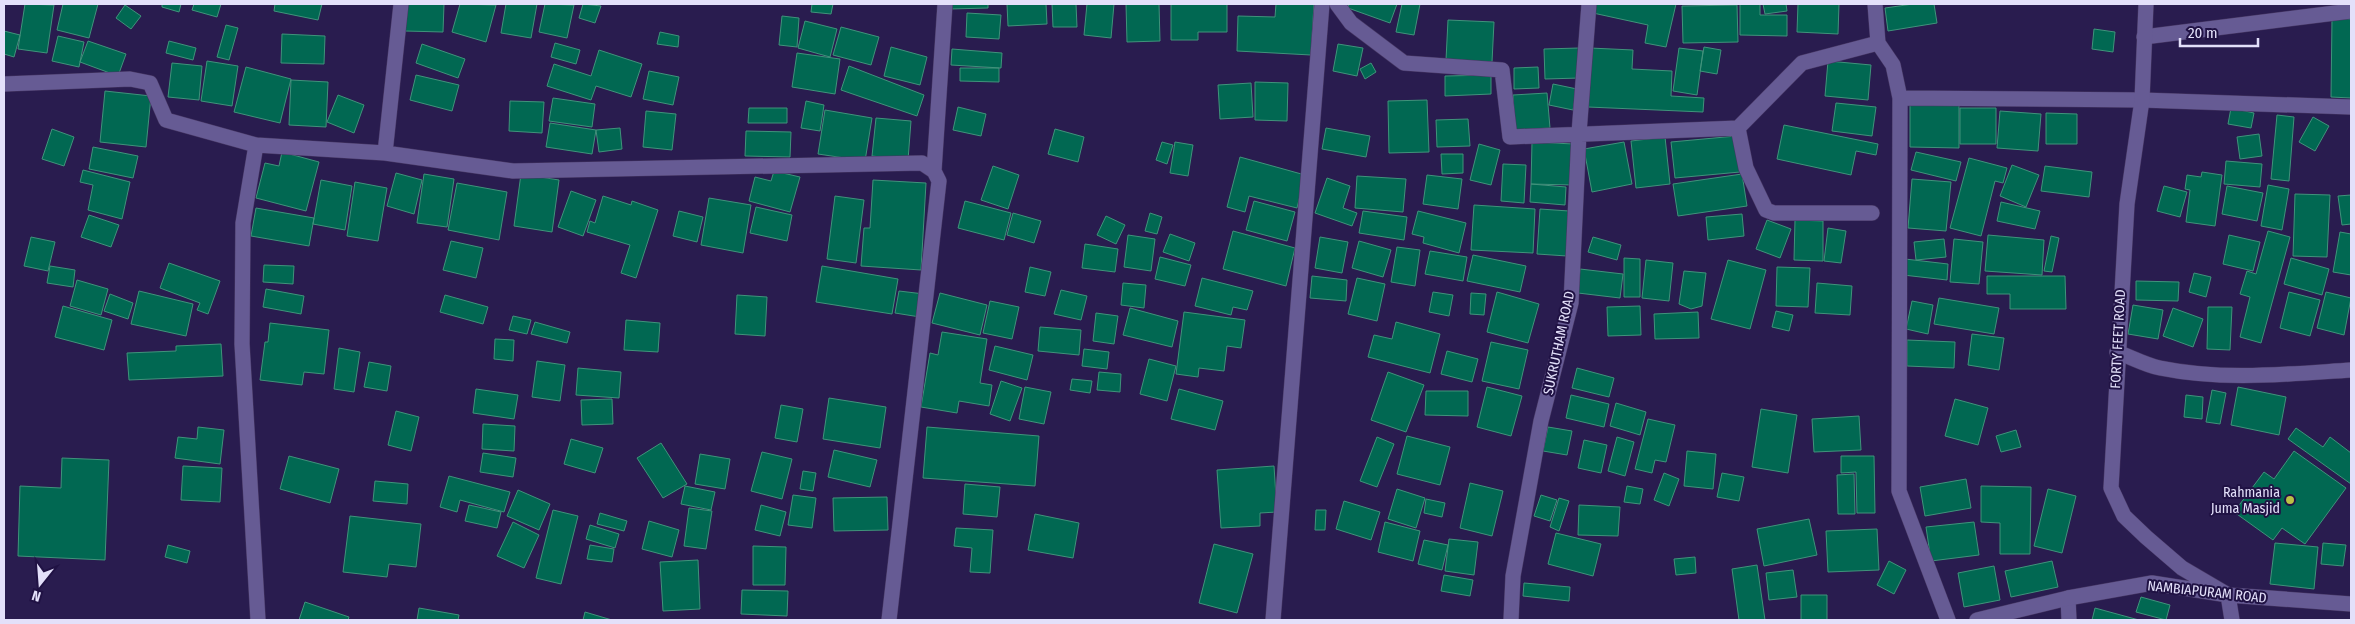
<svg xmlns="http://www.w3.org/2000/svg" width="2355" height="624" font-family="'Fira Sans Condensed',sans-serif">
<rect width="100%" height="100%" fill="#291c4f"/>
<path fill="#016852" stroke="#40937b" d="M25,4L54,5L47,53L18,49Z
M63,4H98L89,38L57,30Z
M162,4H181L179,12L162,7Z
M194,4H221L217,17L192,10Z
M275,4H322L318,20L274,11Z
M406,4H444L443,32L405,31Z
M460,4L496,5L486,42L452,32Z
M506,4H537L531,38L501,33Z
M545,4L574,5L567,38L539,32Z
M583,4L601,6L595,23L579,18Z
M812,4H833L831,14L811,12Z
M950,4H988V8L950,9Z
M1007,4H1046L1047,24L1008,26Z
M1052,4H1076L1077,27H1053Z
M1087,4H1114L1111,38L1084,35Z
M1126,4H1159L1160,41L1127,42Z
M1171,4H1227V32H1198V40H1171Z
M1276,4H1314L1311,55L1237,51L1238,16L1275,17Z
M1349,4H1397L1390,23L1348,8Z
M1402,4H1420L1414,35L1396,32Z
M1595,4H1676L1666,47L1645,43L1648,25L1593,13Z
M1740,4H1760V15H1787V36L1740,35Z
M1763,4H1786L1787,11L1765,14Z
M1798,4H1839L1838,34L1797,32Z
M1913,4H1934L1937,23L1888,31L1885,8Z
M125,5L141,16L131,29L116,18Z
M1737,5L1738,42L1683,43L1682,6Z
M967,13L1001,15L999,39L966,37Z
M782,16L799,18L797,47L779,45Z
M2332,18L2351,19V98L2331,97Z
M1448,20L1494,22L1492,62L1446,60Z
M805,21L837,29L830,57L798,48Z
M226,25L238,28L229,60L217,57Z
M841,27L879,37L871,65L833,55Z
M2094,29L2115,32L2113,52L2092,49Z
M4,31L20,35L14,57L4,54Z
M660,32L679,36L678,47L657,44Z
M282,34L325,36L324,64L281,63Z
M58,36L84,42L79,67L52,61Z
M88,41L126,54L118,76L80,62Z
M169,41L196,48L193,60L166,53Z
M555,43L580,50L576,64L551,57Z
M422,44L465,59L458,78L416,63Z
M1338,44L1363,48L1357,76L1333,71Z
M891,47L927,57L920,85L884,76Z
M1704,47L1721,50L1717,74L1700,71Z
M1579,48L1580,78L1545,79L1544,49Z
M1590,48L1633,50L1632,69L1672,71L1671,96L1704,98L1703,112L1588,107Z
M1679,48L1703,51L1697,95L1673,91Z
M952,49L1002,53L1001,68L951,65Z
M599,50L642,64L631,97L596,86L591,100L547,86L554,64L591,76Z
M797,53L840,59L835,94L792,87Z
M207,61L238,66L232,106L201,101Z
M1828,61L1871,65L1868,100L1825,96Z
M172,63L202,66L199,100L168,97Z
M1371,63L1376,72L1365,79L1360,69Z
M849,66L924,95L917,116L841,90Z
M246,67L291,79L280,123L234,112Z
M1538,67L1539,88L1514,89V68Z
M960,68H999V82L960,81Z
M649,71L679,77L673,105L643,99Z
M416,75L459,85L452,111L410,100Z
M1491,75V94L1445,96V76Z
M291,80L328,82L326,127L289,125Z
M1255,82L1288,83L1287,121L1255,120Z
M1251,83L1253,117L1220,119L1218,85Z
M1553,84L1577,89L1573,110L1549,105Z
M105,91L151,96L146,147L100,142Z
M1547,93L1550,128L1515,130L1513,95Z
M338,95L364,105L354,133L327,122Z
M553,98L595,104L592,127L549,121Z
M1427,100L1429,152L1389,153L1388,101Z
M510,101L544,102L542,133L509,131Z
M806,101L824,105L820,131L801,128Z
M1836,103L1876,107L1872,136L1832,131Z
M1910,105H1959V148L1910,147Z
M958,107L986,114L981,136L953,130Z
M749,108H787V123H748Z
M1960,108H1996V144H1960Z
M2231,108L2254,113L2251,128L2228,124Z
M825,110L872,118L865,161L818,154Z
M646,111L676,114L672,150L643,147Z
M2000,111L2041,114L2038,151L1997,148Z
M2046,113L2077,114V144H2046Z
M2277,115L2294,117L2289,181L2271,179Z
M2313,117L2329,126L2315,151L2299,142Z
M876,118L911,121L908,160L872,156Z
M1468,119L1470,146L1437,147L1436,120Z
M550,123L596,130L592,154L546,147Z
M1784,125L1878,144L1876,155L1856,151L1851,175L1777,159Z
M620,128L622,149L599,152L596,130Z
M1326,128L1370,136L1366,157L1322,149Z
M52,129L74,137L64,166L42,159Z
M1055,129L1084,137L1078,162L1048,154Z
M746,131L791,132L790,157L745,156Z
M2259,134L2262,156L2240,159L2237,137Z
M1736,136L1740,172L1675,178L1671,142Z
M1665,137L1670,184L1636,188L1631,141Z
M1162,142L1173,145L1167,164L1156,160Z
M1175,142L1193,145L1188,176L1170,173Z
M1532,142L1574,144L1573,185L1531,184Z
M1624,142L1632,184L1592,192L1584,149Z
M1479,144L1500,150L1491,185L1470,180Z
M93,147L138,156L133,178L89,169Z
M282,152L319,162L306,211L256,198L265,163L279,166Z
M1916,152L1961,162L1956,181L1911,170Z
M1441,154H1463V173L1442,174Z
M1240,157L1305,175L1297,208L1249,196L1245,212L1227,207Z
M1969,158L2007,168L2003,183L1995,181L1981,236L1950,228Z
M2226,161L2262,164L2260,187L2224,184Z
M1503,164L1526,165L1524,203L1501,201Z
M2012,165L2039,175L2026,207L2000,196Z
M993,166L1019,175L1008,209L981,200Z
M2045,166L2092,172L2089,197L2041,191Z
M83,170L130,182L122,219L88,210L93,185L80,182Z
M774,171L800,177L790,212L749,201L755,177L771,181Z
M2202,172L2222,175L2215,226L2186,222L2190,190L2185,189L2187,175L2201,177Z
M396,173L422,180L414,214L387,206Z
M424,174L454,179L447,227L417,223Z
M521,174L559,180L552,232L514,226Z
M1742,174L1747,206L1678,216L1673,184Z
M1427,175L1462,179L1458,209L1423,204Z
M1357,176L1406,179L1403,212L1355,208Z
M1327,178L1350,186L1343,208L1357,213L1352,226L1315,213Z
M1912,179L1951,182L1946,231L1908,228Z
M321,180L352,186L345,230L313,224Z
M873,180L926,183L921,270L861,266L864,228H870Z
M355,182L387,188L378,241L347,236Z
M457,183L507,192L499,240L448,230Z
M1531,184L1566,187L1565,205L1530,202Z
M2268,185L2289,189L2282,230L2261,226Z
M2164,186L2187,192L2180,217L2157,211Z
M2227,186L2263,193L2257,221L2222,214Z
M571,191L596,200L583,236L558,227Z
M2295,194L2330,195L2327,257L2293,256Z
M2351,195V224L2342,225L2338,196Z
M603,196L631,205L632,201L658,210L636,278L621,273L630,245L587,232L590,221L595,223Z
M835,196L864,200L856,263L827,259Z
M709,198L751,205L743,253L701,245Z
M965,201L1011,213L1004,240L958,228Z
M1254,201L1295,212L1287,241L1246,230Z
M2001,202L2040,211L2035,229L1997,221Z
M1474,205L1535,209L1533,253L1471,250Z
M756,207L792,215L787,241L750,233Z
M256,208L314,218L309,246L251,236Z
M1540,209L1569,211L1567,256L1537,254Z
M679,211L703,217L697,242L673,236Z
M1363,211L1407,217L1404,240L1359,233Z
M1418,211L1466,223L1459,253L1423,243L1424,237L1412,234Z
M1013,213L1041,221L1034,243L1007,235Z
M1150,213L1162,217L1157,234L1145,231Z
M1742,214L1744,236L1708,240L1706,217Z
M89,215L119,225L111,247L81,237Z
M1106,216L1125,225L1116,244L1097,235Z
M1767,220L1791,229L1780,258L1756,249Z
M1795,220L1823,221V261L1794,260Z
M1828,228L1846,231L1841,263L1824,261Z
M1233,231L1295,248L1286,286L1223,269Z
M2268,231L2290,237L2261,343L2240,337L2250,297L2240,294L2247,271L2256,274Z
M2340,232L2351,234V275L2333,272Z
M1170,234L1195,243L1189,261L1163,252Z
M1128,235L1155,239L1151,271L1124,267Z
M1988,235L2044,240L2042,275L1985,271Z
M2229,235L2260,242L2253,271L2223,264Z
M2051,236L2059,238L2052,272L2044,271Z
M31,237L55,242L48,271L24,266Z
M1320,237L1348,242L1342,273L1315,268Z
M1593,237L1621,245L1617,260L1588,252Z
M1944,239L1946,257L1916,260L1914,242Z
M1954,239L1983,242L1979,284L1950,282Z
M451,241L483,248L476,278L443,270Z
M1359,241L1391,250L1383,277L1352,268Z
M1085,244L1118,249L1115,272L1082,268Z
M1397,247L1420,250L1415,286L1391,282Z
M1430,251L1467,257L1463,281L1425,274Z
M1473,255L1526,266L1520,292L1467,281Z
M1160,257L1191,265L1185,286L1155,279Z
M1624,258L1640,259V297H1624Z
M2291,258L2329,269L2322,295L2284,284Z
M1905,259L1948,264L1947,280L1903,275Z
M1646,260L1673,263L1669,301L1642,298Z
M1728,260L1766,270L1750,329L1711,319Z
M169,263L220,281L208,314L197,310L200,303L160,288Z
M264,265L294,266L293,284L263,282Z
M50,266L75,270L73,287L47,283Z
M822,266L898,279L892,314L816,302Z
M1030,267L1051,272L1045,296L1025,292Z
M1777,267L1810,268L1808,307L1776,306Z
M1580,269L1623,274L1620,298L1578,293Z
M1684,271L1706,273L1702,306L1691,309L1679,304Z
M2194,273L2211,277L2206,297L2189,292Z
M1312,276L1347,280L1346,301L1310,298Z
M1987,276H2065L2066,309H2010V294H1987Z
M1202,278L1253,291L1247,310L1233,307L1231,315L1195,306Z
M1357,278L1385,284L1377,321L1348,314Z
M77,280L108,289L101,315L70,306Z
M2136,281L2179,282L2178,301L2136,300Z
M1123,283L1146,285L1144,308L1121,305Z
M1817,283L1852,286L1850,315L1815,313Z
M266,289L304,296L301,314L263,307Z
M1061,290L1087,296L1081,320L1054,314Z
M139,291L193,304L186,336L131,324Z
M899,291L924,294L920,317L895,313Z
M1433,292L1453,295L1449,316L1429,312Z
M1497,292L1539,304L1528,343L1487,332Z
M2289,292L2320,300L2310,336L2280,328Z
M2326,292L2351,298L2344,335L2317,328Z
M940,293L987,305L980,335L932,323Z
M1471,293L1486,294L1484,315L1470,314Z
M110,294L133,303L128,319L104,311Z
M445,295L488,307L483,324L440,312Z
M737,295L767,297L765,336L735,334Z
M1939,298L1999,308L1994,334L1934,324Z
M990,301L1019,307L1012,339L983,333Z
M1912,301L1933,305L1928,334L1906,329Z
M2133,305L2163,310L2158,339L2128,334Z
M63,306L112,320L104,350L55,337Z
M1640,306L1641,335L1608,336L1607,307Z
M2208,307H2232L2230,350L2207,349Z
M1130,308L1178,321L1172,347L1123,335Z
M2173,308L2203,319L2193,347L2163,336Z
M1776,311L1793,315L1789,331L1772,327Z
M1184,312L1245,320L1241,348L1227,346L1224,371L1199,368L1198,377L1176,374Z
M1698,312L1699,338L1655,339L1654,314Z
M1096,313L1118,316L1114,344L1093,341Z
M513,316L531,320L527,334L509,330Z
M626,320L660,323L658,352L624,350Z
M535,322L570,332L567,343L531,334Z
M1396,322L1440,334L1430,373L1368,357L1374,335L1392,339Z
M270,323L329,330L324,374L304,372L302,385L260,380L265,342H268Z
M1040,327L1081,330L1079,355L1038,351Z
M942,332L987,339L980,383L992,385L989,406L959,401L957,413L921,407L930,353L938,355Z
M1972,334L2004,338L1999,370L1968,365Z
M495,339L514,340L513,361L494,359Z
M1907,340L1955,342L1954,368L1907,366Z
M1491,342L1528,350L1519,389L1482,381Z
M221,344L223,376L129,380L127,353L176,351V346Z
M995,346L1033,355L1027,380L989,370Z
M339,348L360,352L354,392L334,389Z
M1084,349L1109,352L1107,369L1082,366Z
M1447,351L1478,359L1472,382L1441,374Z
M1149,359L1176,366L1167,401L1140,394Z
M537,361L565,365L560,401L532,397Z
M369,362L391,366L387,391L364,387Z
M578,368L621,372L619,398L576,395Z
M1577,368L1614,378L1609,397L1572,388Z
M1099,372L1121,374L1120,392L1097,390Z
M1388,372L1424,385L1406,432L1371,420Z
M1072,379L1092,381L1090,393L1070,390Z
M1001,381L1022,388L1010,421L990,414Z
M1025,387L1051,392L1044,424L1019,419Z
M1487,387L1522,396L1511,436L1477,427Z
M2238,387L2286,397L2279,435L2231,425Z
M476,389L518,395L514,419L473,413Z
M1179,389L1223,401L1215,430L1171,419Z
M2212,390L2226,393L2220,424L2206,422Z
M1426,391H1468V416L1425,415Z
M1571,395L1609,404L1604,427L1566,418Z
M2186,395L2203,397L2202,419L2184,417Z
M829,398L886,407L880,448L823,439Z
M612,399L613,424L582,425L581,400Z
M1955,399L1988,408L1978,445L1945,436Z
M1616,403L1646,412L1640,435L1610,426Z
M781,405L803,409L797,442L775,438Z
M1761,409L1797,415L1788,473L1752,467Z
M396,411L419,417L411,451L388,445Z
M1859,416L1861,450L1814,452L1812,419Z
M1648,419L1675,425L1666,462L1655,460L1652,473L1635,469Z
M483,424L515,426L514,451L482,449Z
M198,427L224,430L220,464L175,458L178,437L197,439Z
M927,427L1039,436L1035,486L923,478Z
M1548,427L1572,431L1567,455L1543,451Z
M2296,428L2323,447L2330,437L2351,453V484L2288,439Z
M2016,430L2021,447L2001,452L1996,436Z
M1407,436L1450,447L1440,485L1397,474Z
M1377,437L1394,444L1377,487L1360,481Z
M1617,437L1634,442L1625,476L1608,471Z
M571,439L603,448L595,473L564,464Z
M1584,440L1607,445L1601,473L1578,468Z
M661,443L687,484L663,498L637,458Z
M834,450L877,460L870,487L828,477Z
M1687,451L1716,454L1713,489L1684,486Z
M2294,451L2346,488L2305,544L2282,528L2273,540L2234,512L2264,472L2274,479Z
M762,452L792,459L782,499L751,491Z
M483,453L516,458L513,477L480,472Z
M700,454L730,459L725,489L695,484Z
M289,456L339,469L330,503L280,489Z
M1841,456H1874L1875,513H1857L1856,472L1841,473Z
M62,458L109,460L105,560L18,556L20,486L61,488Z
M183,466L222,468L220,502L181,500Z
M1274,466L1277,512L1260,513V526L1221,528L1217,470Z
M803,471L816,473L813,491L800,489Z
M1664,473L1679,479L1669,506L1654,500Z
M1722,473L1744,477L1739,501L1717,497Z
M1854,474L1855,514H1838L1837,475Z
M449,476L510,492L504,512L460,500L457,512L440,507Z
M1966,479L1971,508L1925,516L1920,487Z
M375,481L408,484L407,504L373,501Z
M1470,483L1503,491L1492,536L1460,528Z
M965,484L1000,487L997,517L963,514Z
M685,486L715,492L711,510L681,504Z
M1627,486L1643,489L1640,504L1624,502Z
M1981,486L2031,487L2030,554H2000V523L1981,522Z
M1397,489L1425,498L1416,528L1388,519Z
M2048,489L2076,496L2062,553L2034,546Z
M518,490L550,504L539,530L507,516Z
M793,495L816,498L812,528L788,525Z
M1541,495L1557,500L1550,521L1534,516Z
M887,497L888,530L834,531L833,498Z
M1559,498L1569,501L1559,531L1550,527Z
M1426,499L1445,503L1442,517L1424,513Z
M1344,501L1380,512L1371,540L1336,529Z
M469,505L501,512L497,528L465,521Z
M761,505L786,512L780,536L755,530Z
M1579,505L1620,507L1618,536L1578,535Z
M689,508L712,511L706,549L684,546Z
M553,510L578,516L561,584L536,578Z
M1316,510H1326L1325,530H1315Z
M600,513L627,521L624,531L597,524Z
M1035,514L1079,523L1073,558L1028,550Z
M350,516L421,524L416,567L389,564L387,577L343,572Z
M1809,519L1817,555L1764,566L1757,529Z
M649,521L679,530L672,557L642,549Z
M513,522L539,535L524,568L497,556Z
M1385,522L1420,531L1413,561L1378,552Z
M1974,522L1979,555L1931,561L1926,527Z
M590,525L619,534L615,548L586,539Z
M956,528L993,530L990,573L970,572L972,548L954,546Z
M1877,529L1879,570L1828,572L1826,531Z
M1556,533L1601,544L1593,576L1548,564Z
M1449,539L1478,542L1474,575L1445,571Z
M1424,540L1448,545L1442,570L1418,564Z
M2275,543L2318,547L2314,589L2270,584Z
M2323,543L2346,545L2343,566L2321,564Z
M1214,544L1253,554L1237,613L1199,603Z
M168,545L190,551L187,563L165,557Z
M590,545L614,549L612,562L587,559Z
M753,546L786,547L785,585H753Z
M1695,557L1696,573L1676,575L1674,559Z
M698,560L700,609L663,611L660,562Z
M1889,561L1906,570L1894,594L1877,585Z
M2052,561L2058,587L2011,597L2005,571Z
M1757,565L1765,620H1739L1732,569Z
M1994,566L2000,600L1964,607L1958,573Z
M1793,570L1797,597L1769,600L1766,573Z
M1444,575L1473,580L1470,596L1441,591Z
M1524,583L1570,587L1569,601L1523,596Z
M742,590L788,591L787,616L741,614Z
M1801,595H1827V620H1801Z
M2141,597L2170,605L2166,620L2136,612Z
M305,602L349,617L348,620H299Z
M419,608L459,615L458,620H417Z
M2095,608L2139,620H2092Z
M585,612L612,620H583Z"/>
<g fill="none" stroke-linecap="round" stroke-linejoin="round">
<g stroke="#463763" stroke-width="16">
<path id="street" d="M401,4L385,153L513,171L922,163L934,171L939,181L889,620
M1337,4L1351,23L1404,63L1502,70L1510,137L1738,128L1802,63L1878,43
M1875,4L1878,43L1893,65L1900,98L2142,100L2351,107
M2144,37L2351,11
M4,84L130,79L150,83L166,120L256,145L385,153
M1900,98L1899,491L1948,620
M1738,128L1746,168L1766,210L1774,213H1872
M256,145L243,223L242,344L258,620
M934,171L945,4
M2117,352C2131,357 2145,365 2160,368C2223,381 2288,374 2351,370
M2068,598L2069,620
M1273,620L1322,4
M1511,620L1513,576L1541,421L1571,303L1579,133L1589,4"/>
</g>
<g stroke="#463763" stroke-width="16">
<path id="secondary" d="M2146,4L2142,100L2127,204L2111,488L2124,516L2146,537L2182,568L2228,595L2232,620
M1977,620L2068,598L2152,583L2228,595L2351,604"/>
</g>
<use href="#street" stroke="#665b94" stroke-width="15"/>
<use href="#secondary" stroke="#665b94" stroke-width="15"/>
</g>
<circle fill="#bbc045" stroke="#201244" stroke-width="2" cx="2290" cy="500" r="5"/>
<g text-anchor="middle" dominant-baseline="central" stroke-width="4" stroke-linejoin="round" paint-order="stroke">
<g font-size="14" fill="#e3e0fa" stroke="#201244">
<text transform="translate(2118 339) rotate(-87)">FORTY FEET ROAD</text>
<text transform="translate(1559 343) rotate(-78)">SUKRUTHAM ROAD</text>
<text transform="translate(2207 592) rotate(6)">NAMBIAPURAM ROAD</text>
</g>
<g font-size="14" fill="#e3e0fa" stroke="#201244" text-anchor="end">
<text x="2280" y="492">Rahmania<tspan x="2280" dy="16">Juma Masjid</tspan></text>
</g>
</g>
<rect width="2355" height="624" fill="none" stroke="#e3e0fa" stroke-width="10"/>
<g transform="translate(40 584) rotate(197)" stroke="#201244" stroke-width="4" paint-order="stroke">
<path d="M0-4L9 19L0 12L-9 19Z" fill="#e3e0fa"/>
<text y="-8" font-size="14" font-weight="bold" text-anchor="middle" fill="#e3e0fa">N</text>
</g>
<path d="M2180 38v8h78v-8" fill="none" stroke="#e3e0fa" stroke-width="2.5"/>
<text x="2188" y="38" font-size="15" fill="#e3e0fa" stroke="#201244" stroke-width="4" paint-order="stroke">20 m</text>
</svg>
